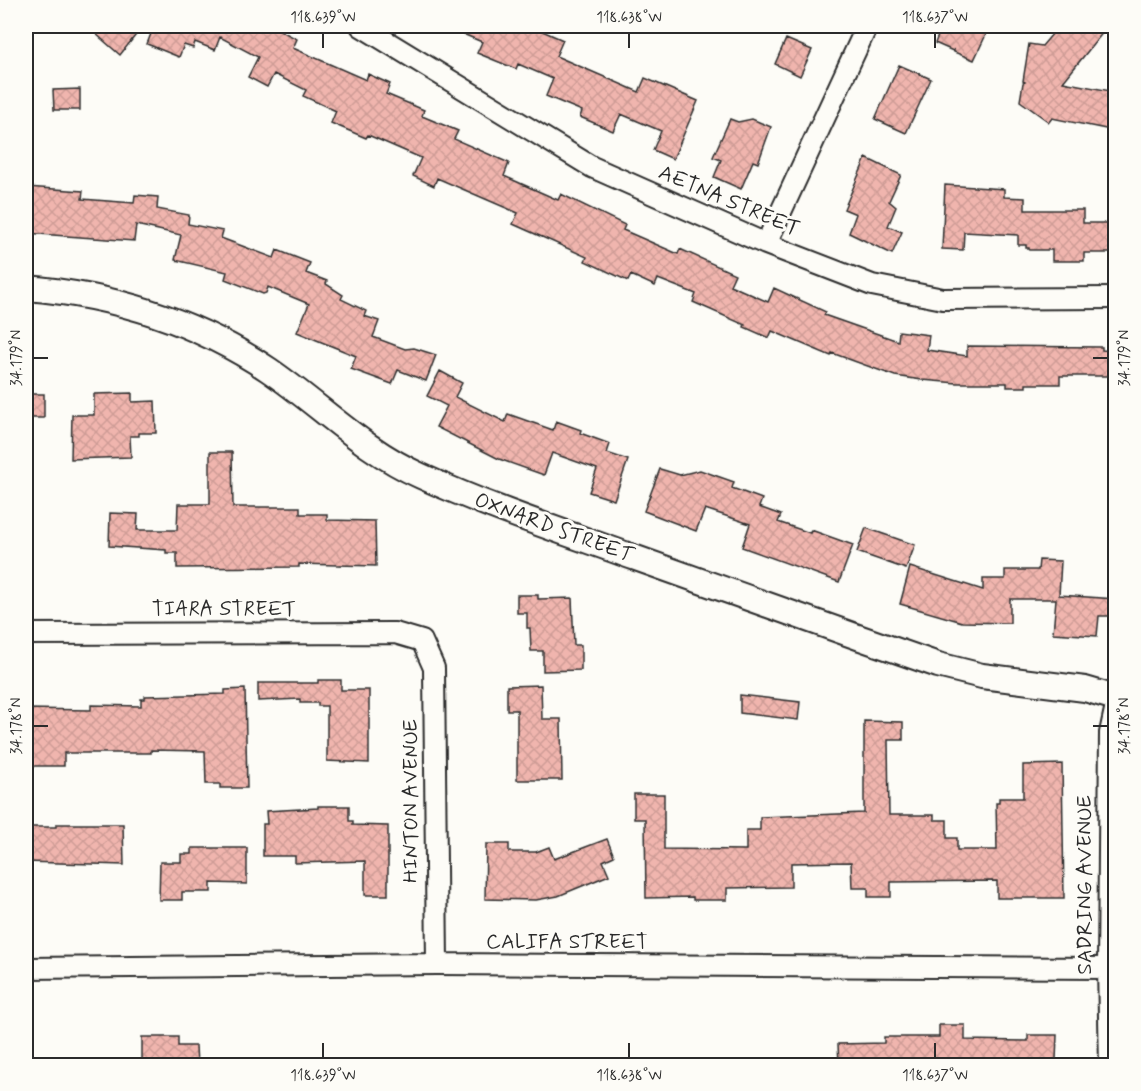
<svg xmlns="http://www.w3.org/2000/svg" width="1141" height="1091" font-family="Mynerve,sans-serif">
<defs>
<pattern id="building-cross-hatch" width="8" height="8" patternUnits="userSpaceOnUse" patternTransform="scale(1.5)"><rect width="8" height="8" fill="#f0b5ae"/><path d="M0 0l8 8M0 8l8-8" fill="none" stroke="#ce9c96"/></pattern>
</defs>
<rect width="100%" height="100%" fill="#fdfcf7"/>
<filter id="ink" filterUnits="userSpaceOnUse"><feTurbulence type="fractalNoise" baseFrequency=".0167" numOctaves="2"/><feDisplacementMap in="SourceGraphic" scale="12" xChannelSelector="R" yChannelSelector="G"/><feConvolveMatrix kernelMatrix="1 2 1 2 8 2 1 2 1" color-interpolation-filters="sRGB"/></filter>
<g filter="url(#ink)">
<path fill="url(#building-cross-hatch)" stroke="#2b2b2b" stroke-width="1.5" d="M87,26H143L120,55Z
M154,26H272L297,39L293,48L366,80L368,74L390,84L386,94L424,110L422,116L458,131L454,139L509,163L504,176L558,200L561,194L625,225L623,230L678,254L680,249L735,274L730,285L768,302L774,288L826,312L824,315L898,341L899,331L929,335L927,350L967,356V346L1102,347V350L1116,351V376H1060V384H1026V387H1007V383H957L922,380L895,376L832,353L831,356L772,331L769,338L744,327L745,325L693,302L696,294L658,279L655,286L631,275L628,281L585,261L587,257L513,224L518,213L437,178L434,186L413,176L421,158L368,135L366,138L331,123L336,111L303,96L306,90L274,74L267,87L248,77L258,57L220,37L215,50L195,42L193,48L184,45L179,57L147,44Z
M444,26H531L563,40L556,56L639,92L645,78L698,101L673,159L653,150L661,131L621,114L613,131L580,117L582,111L546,96L553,79L518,64L516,69L477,53L482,42Z
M942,26H990L974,60L954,52V49L953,51L935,43Z
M1059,26H1108L1063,82L1116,92V131L1052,118L1049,122L1020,101L1023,83L1025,82L1023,81L1029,44L1042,46Z
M786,39L812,50L800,76L775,64Z
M899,65L931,79L906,133L875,119Z
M80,89V110H54L53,90Z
M730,119L738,122L752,119L771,127L758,163L753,161L741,189L714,177L721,160L713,157Z
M866,158L901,175L889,201L896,207L888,226L902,232L892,254L849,233L856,214L844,209Z
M945,185L1004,189V197L1025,198V210H1083V223H1116V253H1084V261H1052V250H1029V248H1026V245H1018V235L964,232L963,250L942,249Z
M26,187L83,191L82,199L134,203L135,195L158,197L157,209L189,215L188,224L223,231L221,238L274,258L277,250L310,263L306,273L327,281L326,284L343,295L341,299L366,311L364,316L379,321L373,337L405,349L414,348L436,355L426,381L398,370L392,384L351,369L356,356L297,332L309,304L268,287L266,293L263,294L225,279L227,272L175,260L181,235L136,225L134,241L26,233Z
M440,371L462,383L455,397L505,422L508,414L553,430L556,421L581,430L580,433L610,444L607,453L628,460L614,500L589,492L597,469L552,453L544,475L499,459L436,427L447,406L427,396Z
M132,393V402L155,401L156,433H139V436H130L131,457L71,459L72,415H94V394Z
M26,394H44V418H26Z
M210,452H232L233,507H300V514H327V520L375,521L376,566L299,564V567L177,568V553H166V550L109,546L110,513L138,514L137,530H177L178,504H210Z
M660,469L680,475L700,470L734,482L732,488L762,499L759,507L781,515L778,522L810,533L811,530L853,545L839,582L742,547L750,524L705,509L696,531L644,511Z
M866,528L915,545L906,569L857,552Z
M1039,560L1061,561L1059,595L1116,599V616H1099L1097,636L1053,633L1056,599H1010V623L962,622L900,604L910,567L983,590V579H1005V570H1038Z
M517,595H538V599L572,598L574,645H581V670L543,671V651H531L530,628H527V613H517Z
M318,680H341V690H369V763L327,761V706H318V703H300V699L258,701V683H318Z
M541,685L542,719H561L562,780H517V710H507V686Z
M245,689L247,788H220V784H206L205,751L151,750V753H64V766H26V709L91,710V705L141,706V699H145V696L225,694V690Z
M740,695L800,702L798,720L740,713Z
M864,721L903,722V740H888L889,815H934V820H947V838H957V850H997L996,803H999V798H1023V765L1062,764L1064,898H997V881L891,882V897H868V888H852L851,862L791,863V887L727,888V900H693V897L646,898L645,819H634V794H664V849L746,850V830H760V817L864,813Z
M318,806H349V821H353V825L388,826V895H365V861L295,863V856H263V824H267L266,811L318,808Z
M56,824H123L124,865L26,862V827H56Z
M607,839L614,856L603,861L609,875L558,896L536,900L485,899L486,844H509V852H536L549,847L554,859Z
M192,848H247V884L211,883V892H182V900H159L160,862H181V854H192Z
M939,1025H965V1040L1028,1041V1035H1057L1056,1060H1051L1050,1065H839L838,1044L884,1043V1037H939Z
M142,1037H178V1046H196L197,1065L142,1064Z"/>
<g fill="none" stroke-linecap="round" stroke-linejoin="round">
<g stroke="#2b2b2b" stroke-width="24">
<path id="minor" d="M361,26L592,167L766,244L872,285L943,299L1116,298
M766,244L867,26
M26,634L395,633L422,641L434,668L437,964
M26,968L437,964L1108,968
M1110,1066L1108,968L1110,733L1116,705"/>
</g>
<g stroke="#2b2b2b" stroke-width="28">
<path id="tertiary" d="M26,288C113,295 196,321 269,370C320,405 364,451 421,476C491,508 564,532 636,558C736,594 837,630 938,665L982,676L1085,689L1116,698"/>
</g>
<use href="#minor" stroke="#fdfcf7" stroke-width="20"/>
<use href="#tertiary" stroke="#fdfcf7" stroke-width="24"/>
</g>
</g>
<path fill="none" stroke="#2b2b2b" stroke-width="2" d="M323,33V48M629,33V48M935,33V48M33,358H48M1093,358H1108M33,726H48M1093,726H1108M323,1043V1058M629,1043V1058M935,1043V1058"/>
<g text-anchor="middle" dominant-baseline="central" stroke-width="6" stroke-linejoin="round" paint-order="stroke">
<g font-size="21" fill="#2b2b2b" stroke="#fdfcf7">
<text transform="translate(729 201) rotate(23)">AETNA STREET</text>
<text transform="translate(554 528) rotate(20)">OXNARD STREET</text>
<text x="224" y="609">TIARA STREET</text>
<text transform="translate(411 801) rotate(-90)">HINTON AVENUE</text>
<text transform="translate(1085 885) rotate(-90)">SADRING AVENUE</text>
<text x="567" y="942">CALIFA STREET</text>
</g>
</g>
<rect width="1141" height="1091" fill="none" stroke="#fdfcf7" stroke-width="66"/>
<rect x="33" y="33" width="1075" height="1025" fill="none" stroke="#2b2b2b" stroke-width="2"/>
<g font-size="15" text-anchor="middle" fill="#2b2b2b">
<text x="323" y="22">118.639°W</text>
<text x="629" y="22">118.638°W</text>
<text x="935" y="22">118.637°W</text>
<text transform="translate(16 358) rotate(-90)" y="5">34.179°N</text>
<text transform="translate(1124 358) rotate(-90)" y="5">34.179°N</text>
<text transform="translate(16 726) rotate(-90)" y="5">34.178°N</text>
<text transform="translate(1124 726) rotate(-90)" y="5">34.178°N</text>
<text x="323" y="1080">118.639°W</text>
<text x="629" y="1080">118.638°W</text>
<text x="935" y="1080">118.637°W</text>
</g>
</svg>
